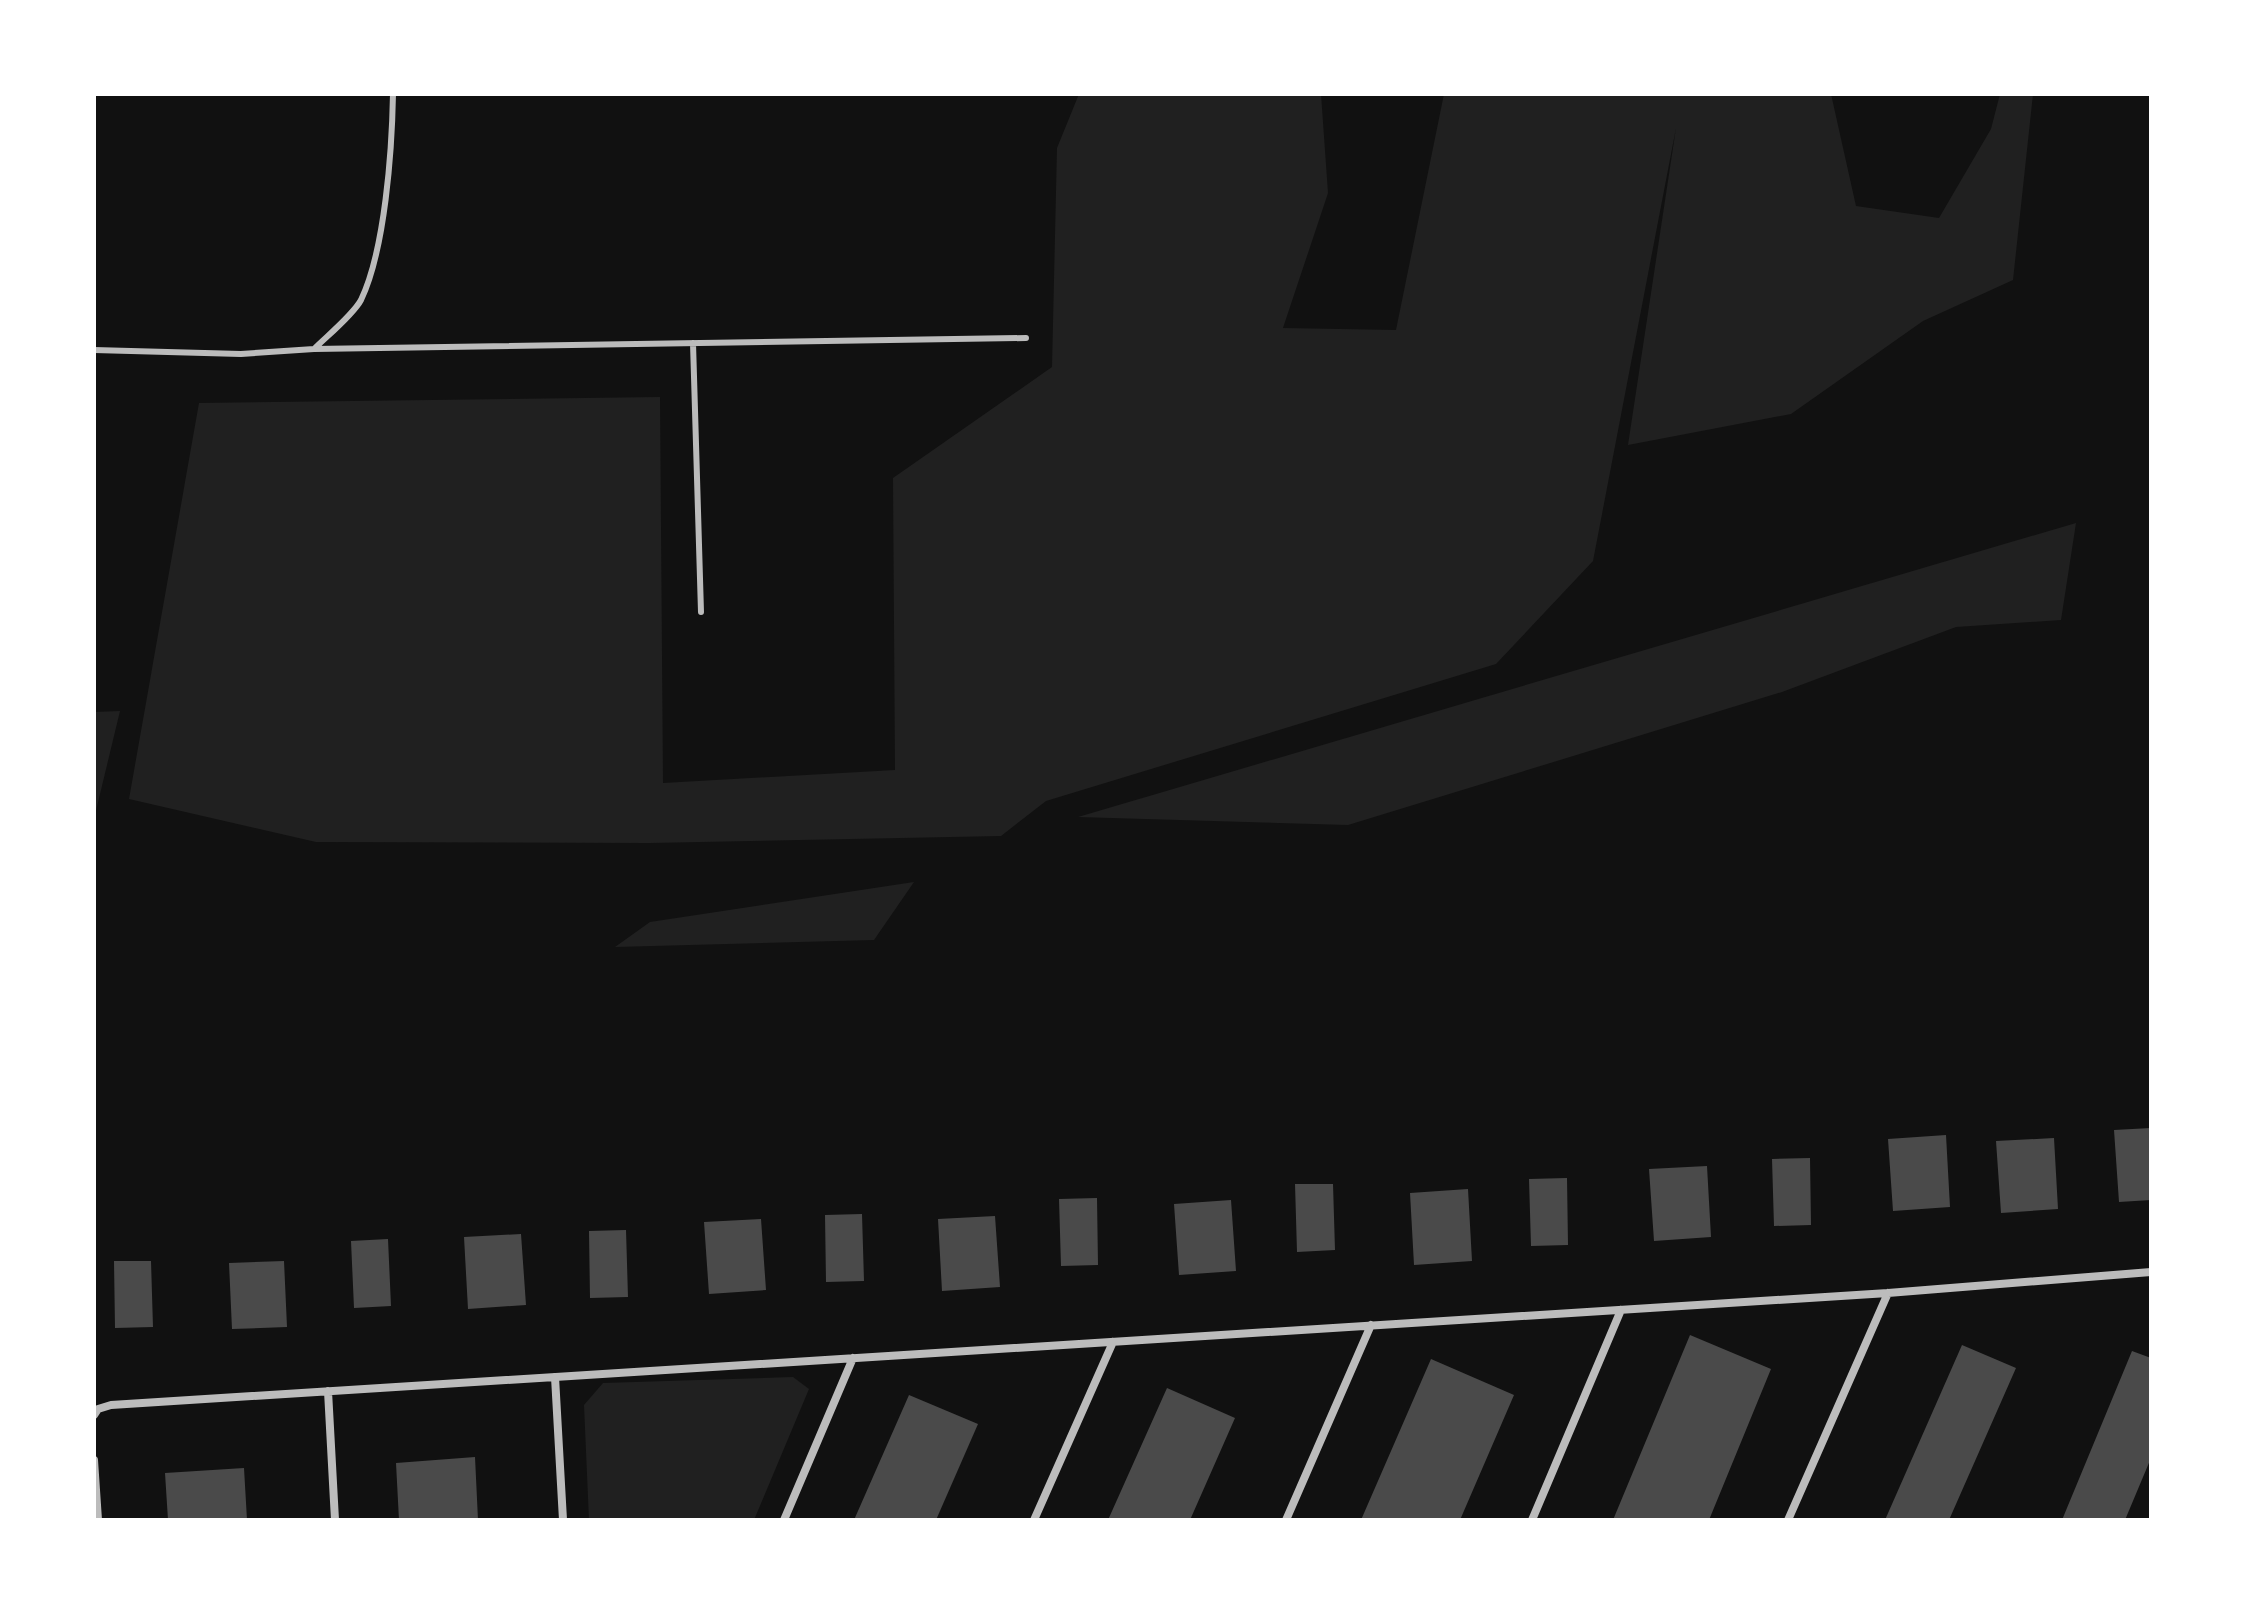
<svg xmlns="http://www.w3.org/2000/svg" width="2245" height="1614" font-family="'Sofia Sans Condensed',sans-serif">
<rect width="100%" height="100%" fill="#111"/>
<path fill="#202020" d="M1079,94H1321L1328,193L1283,328L1396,330L1444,94H1831L1856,206L1939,218L1991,129L2000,94H2033L2013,280L1923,321L1791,414L1628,445L1676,128L1593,561L1496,664L1046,801L1001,836L649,843L316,842L129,799L199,403L660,397L663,783L895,770L893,478L1052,367L1057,148Z
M2076,523L2061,620L1956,627L1782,692L1348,825L1078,817Z
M120,711L94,819V712Z
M914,882L874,940L615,947L650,922Z
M793,1377L809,1389L754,1520H589L584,1405L603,1383Z"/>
<path fill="#4a4a4a" d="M2151,1128V1200L2119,1202L2114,1130Z
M1946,1135L1950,1207L1893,1211L1888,1139Z
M2054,1138L2058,1209L2001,1213L1996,1141Z
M1810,1158L1811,1225L1774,1226L1772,1159Z
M1707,1166L1711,1237L1654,1241L1649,1169Z
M1567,1178L1568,1245L1531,1246L1529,1179Z
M1295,1184H1333L1335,1250L1297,1252Z
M1468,1189L1472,1261L1414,1265L1410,1193Z
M1097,1198L1098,1265L1061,1266L1059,1199Z
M1231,1200L1236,1271L1179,1275L1174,1204Z
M862,1214L864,1281L826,1282L825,1215Z
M995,1216L1000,1287L942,1291L938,1219Z
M761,1219L766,1290L709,1294L704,1222Z
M626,1230L628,1297L590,1298L589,1231Z
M521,1234L526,1305L468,1309L464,1237Z
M388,1239L391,1306L354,1308L351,1241Z
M114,1261H151L153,1327L115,1328Z
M284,1261L287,1327L232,1329L229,1263Z
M1690,1335L1771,1369L1709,1520H1613Z
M1962,1345L2016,1368L1949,1520H1885Z
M2132,1351L2151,1358V1458L2125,1520H2062Z
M1431,1359L1514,1395L1460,1520H1361Z
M1167,1388L1235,1418L1190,1520H1108Z
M909,1395L978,1424L936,1520H854Z
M475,1457L478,1520H399L396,1463Z
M244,1468L247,1520H168L165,1473Z"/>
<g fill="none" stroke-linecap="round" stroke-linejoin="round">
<path stroke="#bcbcbc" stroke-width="6" d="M693,343L701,612
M314,349L1026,338
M94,350L241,354L314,349C327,336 353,315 361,300C385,250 392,150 393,94"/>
<path stroke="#bcbcbc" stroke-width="8" d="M555,1377L563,1520
M328,1391L335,1520
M94,1415L98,1409L111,1405L1888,1293L2151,1272
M94,1460L98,1520
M784,1520L853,1358
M1034,1520L1113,1342
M1286,1520L1371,1325
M1532,1520L1621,1310
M1788,1520L1888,1293"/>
</g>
<rect width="2245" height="1614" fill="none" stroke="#ffffff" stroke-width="192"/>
</svg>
